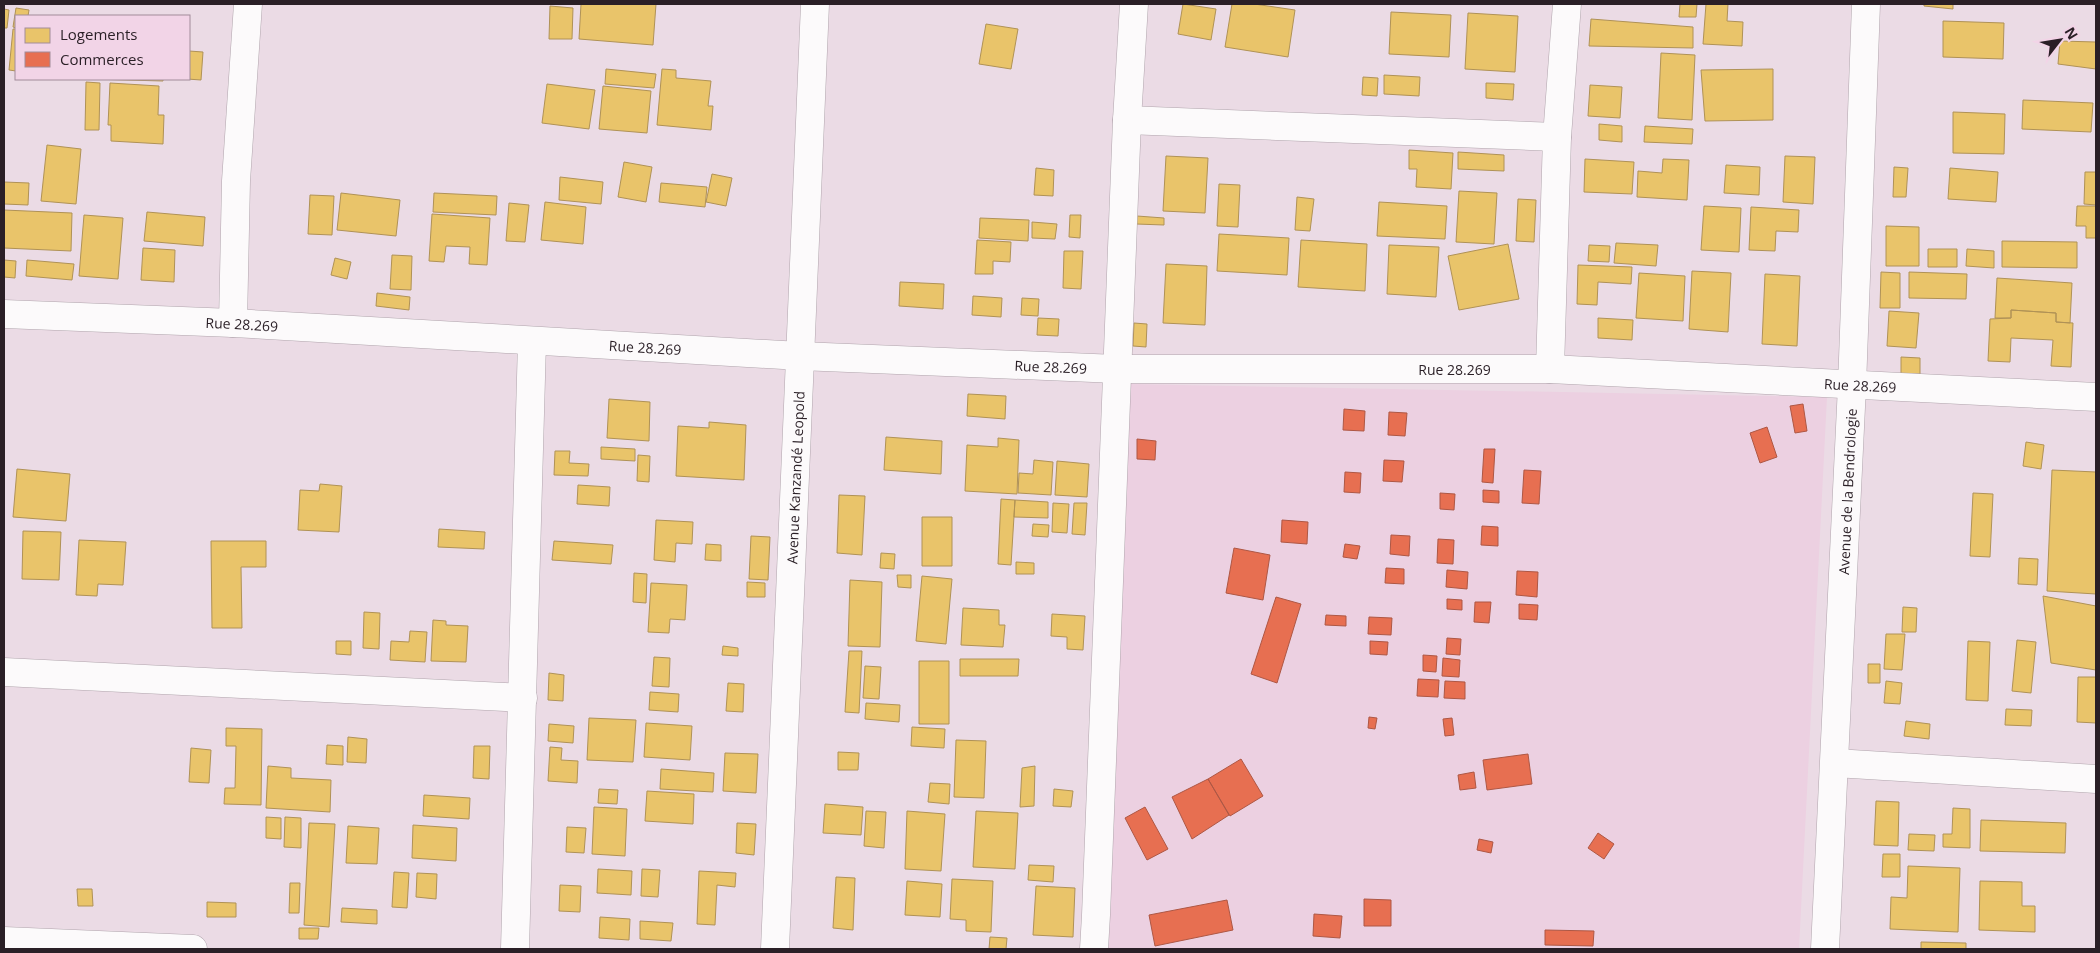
<svg xmlns="http://www.w3.org/2000/svg" width="2100" height="953" font-family="'Open Sans',sans-serif">
<rect width="100%" height="100%" fill="#ebdbe5"/>
<path fill="#ecd0e1" d="M1128,384L1827,397L1799,949H1101Z"/>
<path fill="#e9c46a" stroke="#b09256" d="M581,4H656L653,45L579,39Z
M1183,4L1216,9L1211,40L1178,34Z
M1232,4H1254L1295,10L1288,57L1225,47Z
M1680,4H1697L1696,17H1679Z
M1706,4H1728L1727,21L1743,22L1742,46L1703,44Z
M1924,4H1953V9L1924,6Z
M550,6L573,8L572,39H549Z
M16,8L29,10L28,16H16V28L13,27Z
M4,9L9,10L7,28H4Z
M1391,12L1451,15L1449,57L1389,54Z
M1468,13L1518,16L1515,72L1465,69Z
M1591,19L1693,27V48L1589,46Z
M1943,21L2004,23L2003,59L1943,57Z
M986,24L1018,29L1011,69L979,64Z
M13,29H16V71L9,70Z
M189,40V51L203,52L201,80L187,79H189Z
M2060,41L2096,42V69L2058,64Z
M1661,53L1695,55L1692,120L1658,118Z
M606,69L656,74L654,88L605,84Z
M662,69L676,70V78L711,81L708,106H713L711,130L657,125Z
M1773,69V120L1705,121L1701,70Z
M1384,75L1420,77L1419,96L1384,94Z
M1363,77L1378,78L1377,96L1362,95Z
M90,79H163V81Z
M86,82L100,83L99,130H85Z
M110,83L159,86L158,115H164L163,144L111,141V125H108Z
M1486,83L1514,84L1513,100L1486,98Z
M547,84L595,90L589,129L542,123Z
M1590,85L1622,87L1620,118L1588,116Z
M603,86L651,91L647,133L599,129Z
M2023,100L2093,103L2091,132L2022,129Z
M1953,112L2005,114L2004,154L1953,153Z
M1599,124L1622,126V142L1599,140Z
M1645,126L1693,129L1692,144L1644,142Z
M47,145L81,149L76,204L41,201Z
M1409,150L1453,153L1451,189L1416,187L1417,169H1409Z
M1458,152L1504,155V171L1458,169Z
M1166,156L1208,158L1205,213L1163,211Z
M1785,156L1815,157L1813,204L1783,202Z
M1585,159L1634,162L1632,194L1584,192Z
M1663,159L1689,160L1687,200L1637,197L1638,171L1662,173Z
M624,162L652,167L646,202L618,197Z
M1726,165L1760,167L1759,195L1724,193Z
M1894,167L1908,168L1906,197H1893Z
M1036,168L1054,170L1053,196L1034,195Z
M1950,168L1998,172L1996,202L1948,199Z
M2085,172H2096V205L2084,204Z
M712,174L732,178L726,206L706,202Z
M560,177L603,182L601,204L559,200Z
M4,182L29,183L28,205L4,204Z
M661,183L707,187L705,207L659,202Z
M1219,184L1240,185L1238,227L1217,226Z
M1459,191L1497,193L1494,244L1456,242Z
M341,193L400,200L396,236L337,230Z
M434,193L497,196L496,215L433,212Z
M310,195L334,196L332,235L308,234Z
M1297,197L1314,199L1310,231L1295,230Z
M1518,199L1536,200L1534,242L1516,241Z
M545,202L586,207L583,244L541,240Z
M1379,202L1447,206L1445,239L1377,236Z
M509,203L529,205L525,242L506,241Z
M1704,206L1741,208L1739,252L1701,250Z
M2077,206H2096V238H2086V226H2076Z
M1751,207L1799,210L1798,232L1776,231L1775,251L1749,250Z
M4,210L72,213L71,251L4,248Z
M147,212L205,217L203,246L144,241Z
M432,214L490,218L487,265L469,264L470,247L446,246L444,262L429,261Z
M84,215L123,218L118,279L79,276Z
M1070,215H1081L1080,238L1069,237Z
M1137,216L1164,218V225L1136,224Z
M980,218L1029,220L1028,241L979,238Z
M1032,222L1057,224L1055,239L1032,238Z
M1886,226L1919,227V266H1886Z
M1219,234L1289,238L1287,275L1217,271Z
M977,240L1011,242L1010,262L993,261V274H975Z
M1301,240L1367,244L1365,291L1298,287Z
M2002,241L2077,242V268L2002,267Z
M1616,243L1658,245L1656,266L1614,263Z
M1508,244L1519,299L1459,310L1448,256Z
M1389,245L1439,247L1436,297L1387,294Z
M1589,245L1610,246L1609,262L1588,261Z
M143,248L175,250L174,282L141,280Z
M1928,249H1957V267H1928Z
M1967,249L1994,251V268L1966,266Z
M1064,251H1083L1081,289L1063,288Z
M392,255L412,256L411,290L390,289Z
M335,258L351,262L347,279L331,275Z
M4,260L16,261L15,278L4,277Z
M27,260L74,264L72,280L26,276Z
M1166,264L1207,266L1205,325L1163,323Z
M1578,265L1632,267L1631,284L1598,282L1597,305L1577,304Z
M1692,271L1731,273L1728,332L1689,329Z
M1881,272L1900,273V308H1880Z
M1909,272L1967,274L1966,299L1909,298Z
M1639,273L1685,276L1683,321L1636,318Z
M1765,274L1800,276L1797,346L1762,344Z
M1997,278L2072,283L2070,323L2056,322V313L2011,310V318H1995Z
M900,282L944,284L943,309L899,306Z
M377,293L410,297L409,310L376,306Z
M973,296L1002,298L1001,317L972,315Z
M1022,298L1039,299L1038,316L1021,315Z
M2011,310L2056,313V322L2073,323L2071,367L2051,366L2053,340L2011,338L2010,362L1988,361L1990,319L2011,318Z
M1889,311L1919,313L1916,348L1887,346Z
M1038,318L1059,319L1058,336L1037,335Z
M1598,318L1633,320L1632,340L1598,338Z
M1134,323L1147,324L1146,347L1133,346Z
M1901,357L1920,358V374H1901Z
M968,394L1006,396L1005,419L967,416Z
M609,399L650,402L649,441L607,438Z
M709,422L746,425L744,480L676,476L678,426L709,428Z
M886,437L942,441L941,474L884,470Z
M998,438L1019,440L1017,494L965,491L967,445L998,447Z
M2026,442L2044,445L2041,469L2023,466Z
M601,447L635,449V461L601,459Z
M555,451H570L569,463L589,464L588,476L554,475Z
M638,455L650,456L649,482L637,481Z
M1034,460L1053,462L1051,495L1018,493L1019,473L1033,474Z
M1057,461L1089,464L1087,497L1055,495Z
M17,469L70,474L66,521L13,517Z
M2052,470L2096,472V594L2047,591Z
M320,484L342,486L339,532L298,530L300,490L319,491Z
M578,485L610,487L609,506L577,504Z
M1973,493L1993,494L1990,557L1970,556Z
M839,495L865,496L862,555L837,553Z
M1001,499L1015,500L1011,565L998,564Z
M1015,500L1048,502V518L1014,517Z
M1053,503L1069,504L1067,533L1052,532Z
M1074,503H1087L1085,535L1072,534Z
M922,517H952V566H922Z
M656,520L693,522L692,544L676,543L675,562L654,560Z
M1033,524L1049,525L1048,537L1032,536Z
M439,529L485,532L484,549L438,547Z
M23,531L61,532L59,580L22,579Z
M751,536L770,537L768,580L749,579Z
M79,540L126,542L123,585L98,584L97,596L76,595Z
M211,541H266V567H241L242,628H212Z
M554,541L613,545L611,564L552,560Z
M706,544L721,545V561L705,560Z
M881,553L895,554L894,569L880,568Z
M2019,558L2038,559L2037,585L2018,584Z
M1016,562L1034,563V574H1016Z
M634,573L647,574L646,603L633,602Z
M897,575H911V588L898,587Z
M922,576L952,579L946,644L916,641Z
M850,580L882,582L880,647L848,646Z
M747,582L765,583V597H747Z
M651,583L687,585L685,620L670,619L669,633L648,632Z
M2043,596L2096,606V670L2051,663Z
M1903,607L1917,608L1916,632H1902Z
M963,608L999,610V625H1005L1003,647L961,645Z
M364,612L380,613L379,649L363,648Z
M1052,614L1085,616L1083,650L1067,649V637L1051,636Z
M433,620L446,621V625L468,626L466,662L431,661Z
M410,631L427,632L425,662L390,660L391,641L409,642Z
M1886,634H1905L1902,670L1884,669Z
M2017,640L2036,642L2031,693L2012,691Z
M336,641H351V655L336,654Z
M1968,641L1990,642L1988,701L1966,700Z
M723,646L738,648V656L722,655Z
M849,651H862L859,713L845,712Z
M654,657L670,658L669,687L652,686Z
M960,659H1019L1018,676H960Z
M919,661H949V724H919Z
M1868,664H1880V683H1868Z
M865,666L881,667L879,699L863,698Z
M549,673L564,675L563,701L548,700Z
M2078,677H2096V723L2077,722Z
M1886,681L1902,683L1900,704L1884,703Z
M728,683L744,684L743,712L726,711Z
M650,692L679,694L678,712L649,710Z
M866,703L900,705L899,722L865,719Z
M2006,709L2032,710L2031,726L2005,725Z
M589,718L636,720L633,762L587,760Z
M1906,721L1930,724L1929,739L1904,736Z
M646,723L692,726L690,760L644,757Z
M549,724L574,726L573,743L548,741Z
M912,727L945,729L944,748L911,746Z
M226,728L262,729L261,805L224,804L225,788H235L236,746H226Z
M348,737L367,739L366,763L347,762Z
M956,740L986,741L984,798L954,797Z
M327,745L343,746V765L326,764Z
M474,746H490L489,779L473,778Z
M550,747L562,748L561,760L578,761L577,783L548,781Z
M191,748L211,750L209,783L189,782Z
M838,752L859,753L858,770H838Z
M725,753L758,754L756,793L723,791Z
M268,766L291,768V778L331,780L330,812L266,808Z
M1035,766L1034,806L1020,807L1022,768Z
M661,769L714,773L713,792L660,789Z
M930,783L950,784L949,804L928,802Z
M599,789L618,790L617,804L598,803Z
M1054,789L1073,791L1071,807L1053,806Z
M647,791L694,794L693,824L645,821Z
M424,795L470,798L469,819L423,816Z
M1876,801L1899,802L1898,846L1874,845Z
M825,804L863,807L861,835L823,833Z
M594,807L627,809L625,856L592,854Z
M1953,808L1970,809V848L1943,847V834H1952Z
M866,811L886,812L884,848L864,846Z
M907,811L945,814L941,871L905,869Z
M976,811L1018,813L1015,869L973,867Z
M266,817L281,818V839L266,838Z
M285,817L301,818V848L284,847Z
M1981,820L2066,823L2065,853L1980,851Z
M309,823L335,824L329,927L304,925Z
M737,823L756,824L754,855L736,853Z
M413,825L457,828L456,861L412,858Z
M348,826L379,828L377,864L346,863Z
M567,827L586,828L584,853L566,852Z
M1909,834L1935,835L1934,851L1908,850Z
M1883,854H1900V877H1882Z
M1029,865L1054,866L1053,882L1028,880Z
M1908,866L1960,868L1958,932L1890,929L1891,897L1907,898Z
M598,869L632,871L631,895L597,893Z
M642,869L660,870L658,897L641,896Z
M699,871L736,873L735,887L717,885L715,925L697,924Z
M394,872L409,873L407,908L392,907Z
M417,873L437,874L436,899L416,897Z
M836,877L855,878L853,930L833,928Z
M952,879L993,881L991,932L966,931V920L950,919Z
M907,881L942,884L940,917L905,915Z
M1980,881L2022,882V906H2035V932L1979,930Z
M290,883H300L299,913H289Z
M560,885L581,886L580,912L559,911Z
M1036,886L1075,888L1073,937L1033,935Z
M77,889H92L93,906H78Z
M207,902L236,903V917H207Z
M342,908L377,910V924L341,922Z
M600,917L630,919L629,940L599,938Z
M640,921L673,923L671,941L640,939Z
M299,928H319L318,939H299Z
M990,937L1007,938L1006,949H989Z
M1921,942L1966,943V949H1921Z"/>
<path fill="#e76f51" stroke="#ae5744" d="M1803,404L1807,431L1795,433L1790,406Z
M1344,409L1365,411L1364,431L1343,430Z
M1389,412L1407,413L1405,436L1388,435Z
M1767,427L1777,457L1760,463L1750,433Z
M1137,439L1156,441L1155,460L1137,459Z
M1484,449H1495L1493,483L1482,482Z
M1384,460L1404,461L1402,482L1383,481Z
M1524,470L1541,471L1539,504L1522,503Z
M1345,472L1361,473L1360,493L1344,492Z
M1483,490L1499,491V503L1483,502Z
M1440,493L1455,494L1454,510L1440,509Z
M1282,520L1308,522L1307,544L1281,542Z
M1482,526L1498,527V546L1481,545Z
M1391,535L1410,536L1409,556L1390,554Z
M1438,539L1454,540L1453,564L1437,563Z
M1345,544L1360,546L1357,559L1343,557Z
M1234,548L1270,555L1263,600L1226,593Z
M1386,568L1404,569V584L1385,583Z
M1447,570L1468,572L1467,589L1446,587Z
M1517,571L1538,572L1537,597L1516,595Z
M1276,597L1301,604L1277,683L1251,674Z
M1447,599L1462,600V610L1447,609Z
M1475,602H1491L1489,623L1474,622Z
M1519,604L1538,605L1537,620L1519,619Z
M1326,615L1346,616V626L1325,625Z
M1369,617L1392,618L1391,635L1368,634Z
M1447,638L1461,639L1460,655L1446,654Z
M1370,641L1388,642L1387,655L1370,654Z
M1423,655L1437,656L1436,672L1423,671Z
M1443,658L1460,660L1459,677L1442,676Z
M1418,679L1439,680L1438,697L1417,696Z
M1445,681L1465,682V699L1444,698Z
M1369,717L1377,718L1375,729L1368,728Z
M1452,718L1454,735L1445,736L1443,719Z
M1528,754L1532,784L1487,790L1483,760Z
M1241,759L1263,796L1230,816L1208,779Z
M1474,772L1476,788L1460,790L1458,775Z
M1208,779L1229,815L1192,839L1172,797Z
M1145,807L1168,849L1147,860L1125,818Z
M1598,833L1614,844L1604,859L1588,848Z
M1479,839L1493,842L1491,853L1477,850Z
M1364,899L1391,900V926H1364Z
M1227,900L1233,930L1155,946L1149,915Z
M1314,914L1342,916L1340,938L1313,936Z
M1545,930L1594,931L1593,946L1545,945Z"/>
<g fill="none" stroke-linecap="round" stroke-linejoin="round">
<g stroke="#b0a4ac" stroke-width="29">
<g id="minor">
<path d="M1127,120L1557,137"/>
<path id="s1" d="M4,314L233,323L800,356L1117,369H1550L2096,397"/>
<path d="M233,323L236,181L248,4"/>
<path d="M1550,369L1557,137L1567,4"/>
<path d="M4,672L523,698"/>
<path d="M1835,763L2096,779"/>
<path d="M4,941L193,949"/>
<path d="M515,949L532,342"/>
<path id="s2" d="M775,949L815,4"/>
<path d="M1094,949L1096,915L1127,120L1134,4"/>
<path id="s3" d="M1825,949L1852,386L1866,4"/>
</g>
</g>
<use href="#minor" stroke="#fcfafb" stroke-width="28"/>
</g>
<g text-anchor="middle" dominant-baseline="central" stroke-width="5" stroke-linejoin="round" paint-order="stroke">
<g font-size="14" fill="#2a1f26" stroke="#f2d4e7">
<text stroke="none"><textPath href="#s1" startOffset="238">Rue 28.269</textPath></text>
<text stroke="none"><textPath href="#s1" startOffset="642">Rue 28.269</textPath></text>
<text stroke="none"><textPath href="#s1" startOffset="1048">Rue 28.269</textPath></text>
<text stroke="none"><textPath href="#s1" startOffset="1452">Rue 28.269</textPath></text>
<text stroke="none"><textPath href="#s1" startOffset="1858">Rue 28.269</textPath></text>
<text stroke="none"><textPath href="#s2" startOffset="472">Avenue Kanzandé Leopold</textPath></text>
<text stroke="none"><textPath href="#s3" startOffset="458">Avenue de la Bendrologie</textPath></text>
</g>
</g>
<rect width="2100" height="953" fill="none" stroke="#2a1f26" stroke-width="10"/>
<rect x="15" y="15" width="175" height="65" fill="#f2d4e7" stroke="#a28c9a"/>
<rect x="25" y="28" width="25" height="15" fill="#e9c46a" stroke="#a28c9a"/>
<text x="60" y="40" font-size="15" fill="#2a1f26">Logements</text>
<rect x="25" y="52" width="25" height="15" fill="#e76f51" stroke="#a28c9a"/>
<text x="60" y="65" font-size="15" fill="#2a1f26">Commerces</text>
<g transform="translate(2060 40) rotate(59)" stroke="#f2d4e7" stroke-width="4" paint-order="stroke">
<path d="M0-4L9 19L0 12L-9 19Z" fill="#2a1f26"/>
<text y="-8" font-size="14" font-weight="bold" text-anchor="middle" fill="#2a1f26">N</text>
</g>
</svg>
